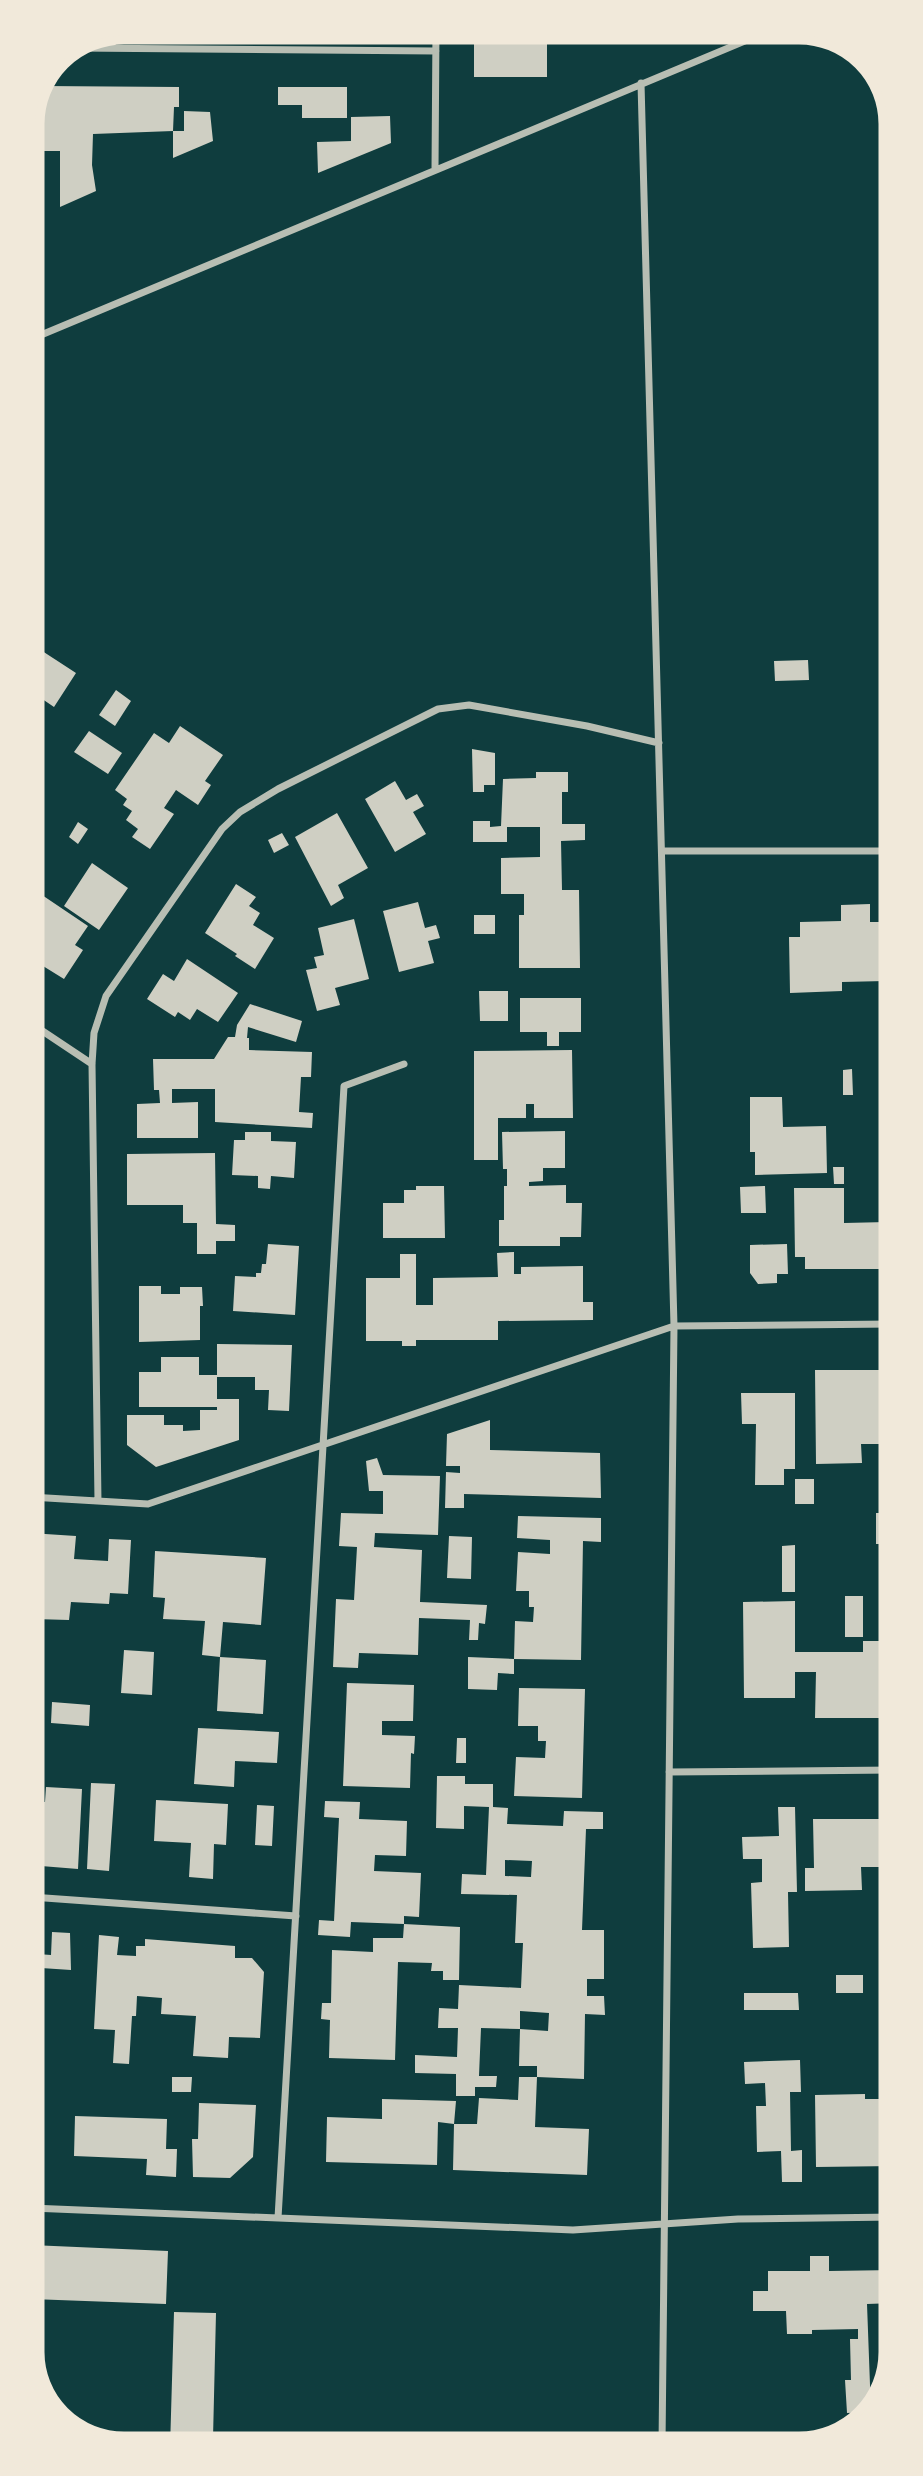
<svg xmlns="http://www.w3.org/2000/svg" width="923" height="2476" font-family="'Sofia Sans Condensed',sans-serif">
<rect width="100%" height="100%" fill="#0f3d3e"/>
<path fill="#cfcfc3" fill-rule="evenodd" d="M474,35H547V77H474Z
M43,86L179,87V107H174L173,131L93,134L92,165L96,191L60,207V151H33V143H30L28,132V119Z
M278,87H347V118H302V105H278Z
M184,111L210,112L213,141L173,158V131H184Z
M390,116L391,143L318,173L317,142L351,141V117Z
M33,645L76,673L54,707L29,690V650Z
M808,660L809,680L775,681L774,661Z
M116,690L131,701L115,726L99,715Z
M180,726L223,755L205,781L211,785L198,805L176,790L164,808L174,814L150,849L132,837L138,829L126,820L132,811L123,805L127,799L115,790L154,733L169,743Z
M89,731L122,753L108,774L74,752Z
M472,749L495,753V785H484V792H473Z
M536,772H568V792H562V824H585V840L561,841L562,890H579L580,968H519V915H524V894H501V858L540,857V827H507V842H473V821H490V827L501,826L503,779L536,778Z
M395,781L406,800L417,794L424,806L413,812L426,834L395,852L365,799Z
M337,813L368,868L338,885L344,898L331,906L295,837Z
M78,822L88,829L78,844L69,837Z
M282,833L289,845L274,853L268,840Z
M92,863L128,888L99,930L64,906Z
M236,884L256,897L249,906L260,913L253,925L274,938L255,969L235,956L237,954L205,933Z
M29,890L40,898L42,895L88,926L75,945L83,950L64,979L43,966L41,969L32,963L29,967Z
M418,902L425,928L436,925L440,938L428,941L434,963L399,972L383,911Z
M870,904V922H893V995H885V981L842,982V991L790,993L789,937H800V922L841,921V905Z
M474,915H495V934H474Z
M354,919L369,979L335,988L340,1005L317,1011L306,970L317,968L314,957L324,955L318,928Z
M187,959L238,993L218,1022L197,1009L190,1020L178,1012L175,1017L147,999L163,974L174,981Z
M479,991H508V1021H480Z
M520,998H581V1032H559V1046H547V1032H520Z
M250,1004L302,1021L296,1042L248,1027L247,1038H249V1050L312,1052L311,1077H301L299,1112L313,1113L312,1128L215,1122V1089H172V1103L198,1102V1138H137V1104L160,1103L159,1090H154L153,1059H214L228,1037H235L237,1025Z
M572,1050L573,1118H534V1104H526V1118H498V1160H474V1051Z
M852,1069L853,1095H843V1070Z
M750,1097H782L783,1127L826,1126L827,1173L755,1175V1152H750Z
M565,1131V1168H543V1181L529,1182V1186L566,1185V1203H582L581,1237H560V1246H499V1220H504V1186H507V1169H503L502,1132Z
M245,1132H271V1141L296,1142L294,1178L271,1176L270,1189L258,1188V1176L232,1175L234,1140H245Z
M30,1140H39L40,1217H30Z
M215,1153L216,1224L235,1225V1241H216V1254H197V1223H183V1205H127V1154Z
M833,1167H844V1184H834Z
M416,1186H444L445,1238H383V1203H404V1190H416Z
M765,1186L766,1213H741L740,1187Z
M794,1188H844V1223L887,1222L888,1269H805V1257H795Z
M268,1244L299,1246L295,1315L233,1311L235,1276L256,1277V1273H261L262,1264H266Z
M787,1244L788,1274H777V1283L758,1284L750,1273V1245Z
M30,1248H33V1256H38L42,1330H30Z
M514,1252V1274H521V1267L583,1266V1302H593V1320L498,1321V1340H416V1346H402V1341H366V1278H400V1254H416V1305H433V1278L498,1277L497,1253Z
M139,1286H161V1294H180V1287H202L203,1306H200V1340L139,1342Z
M217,1344L292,1345L289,1411L268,1410L269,1390H255V1377H217Z
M161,1357H199V1375H217V1399H239V1440L156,1467L127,1445V1415H164V1425H183V1431L200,1430V1410H217V1407H139V1372H161Z
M30,1362H38V1366H43L42,1443H39V1446H30Z
M815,1370H894V1419H889V1444H861L862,1463L816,1464Z
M741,1393H795V1469H784V1485H755L756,1424H742Z
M490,1420V1450L600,1453L601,1498L464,1494V1508H445L446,1472L460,1473V1466H446L447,1434Z
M881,1452H894V1466H881Z
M377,1458L383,1475L440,1476L438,1535L375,1533L374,1547L422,1550L420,1602L487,1605L485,1624L479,1623L478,1640H469L470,1620L419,1618L418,1655L359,1653L358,1668L333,1667L336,1599L354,1600L357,1547L339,1546L341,1513L383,1514V1491H369L366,1461Z
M795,1479H814V1504H795Z
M876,1513H894V1544H876Z
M518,1516L601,1518V1542L583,1541L581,1660L514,1659L515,1621L533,1622L534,1607H529V1591H516L518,1552L550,1554V1540L517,1538Z
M30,1533L76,1536L74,1559L108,1561L109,1539L131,1540L128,1594L110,1593L109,1604L71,1602L69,1620L34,1619L35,1611H30Z
M449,1536L472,1537L471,1579L447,1578Z
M795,1545V1592H782V1546Z
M155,1551L266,1558L261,1625L223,1622L220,1657L202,1655L205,1621L163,1619L165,1598L153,1597Z
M845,1596H863V1637H845Z
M795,1601V1652H863V1641H894V1718H815L816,1672H795V1698H744L743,1602Z
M124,1650L154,1652L152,1695L121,1693Z
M220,1657L266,1660L263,1714L217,1711Z
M468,1657L514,1659V1674L498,1673L497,1690L468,1689Z
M347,1683L414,1685L413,1721H382V1735L415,1736L414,1754L411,1753L410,1788L343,1786Z
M519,1688L585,1689L582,1798L514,1796L516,1757L545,1758L546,1741H538V1726H518Z
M52,1702L90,1705L89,1726L51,1723Z
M198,1728L279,1732L277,1763L235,1761L234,1787L194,1784Z
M457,1738H466V1763H456Z
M437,1776H465V1784H493V1807L508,1808L507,1824L563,1826L564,1811L603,1812V1829H586L582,1930H604V1979H587V1996H604L605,2015L585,2014L584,2079L537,2077V2066H519L520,2029L481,2028L479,2076H497L496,2087H475V2096H456V2074L415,2073V2055L457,2057L458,2028H438L439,2008L458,2009L459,1985L521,1988L523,1943H515L517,1895L461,1894L462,1874L486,1875L489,1807L464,1806V1829L436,1828ZM505,1860L532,1861L531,1877L505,1876ZM520,2011L549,2013L548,2031L520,2029Z
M91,1783L115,1784L109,1871L87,1869Z
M46,1787L82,1789L78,1869L41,1866L43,1846L31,1845V1801L45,1802Z
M156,1800L228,1804L226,1845L214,1844L213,1879L189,1877L191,1843L154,1841Z
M325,1801L360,1802L359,1819L407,1821L406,1856L375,1855L374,1871L421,1873L419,1917L404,1916V1924L351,1922L350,1937L318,1935L319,1920L334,1921L339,1818L324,1817Z
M257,1805L274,1806L272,1846L255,1845Z
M778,1807H795L797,1892H788L789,1947L753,1948L751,1883L762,1882V1859H743L742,1837L779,1836Z
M813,1819H894V1867H861L862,1890L805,1891V1868H814Z
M404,1924L460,1927L459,1980H443V1971H431L432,1963L398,1962L395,2060L329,2058L330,2020L321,2019L322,2003H331L332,1950L373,1952V1938H403Z
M52,1932L70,1933L71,1970L41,1968L39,1990L35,1989V2001H31V1949L38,1950L37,1954L51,1955Z
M99,1935L119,1937L117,1955L136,1956V1946H145V1939L235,1946V1958H252L264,1972L260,2038L229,2037L228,2058L193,2056L196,2016L161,2014L162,1998L137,1996L136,2016H132L129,2064L113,2063L115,2030L94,2029Z
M836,1975H863V1993H836Z
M744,1993H798L799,2010H744Z
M800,2060L801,2092H790L791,2151L802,2150V2182H782L781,2151L757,2152L756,2106H766L765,2083L745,2084L744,2062Z
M172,2077H192L191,2092H172Z
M519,2077H537L535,2127L589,2129L587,2175L453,2170L454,2124H477L479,2098L518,2100Z
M865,2094V2099H895V2166L816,2167L815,2095Z
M382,2099L456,2101L454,2124L438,2122L437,2165L326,2162L327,2117L382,2119Z
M199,2103L256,2105L253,2157L230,2178L193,2177L192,2139H198Z
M75,2116L167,2119L166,2149H177L176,2177L146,2175L147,2159L74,2156Z
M31,2245L168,2251L166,2304L31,2299Z
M810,2256H829V2271L895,2270V2303L867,2304L871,2412L847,2413L845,2380H851L850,2339H858V2329L812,2330V2334H787L786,2311H753V2291H768V2271H810Z
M174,2312L216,2313L213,2438L277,2440V2447L170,2448Z
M833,2433V2439L824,2445H816V2434Z"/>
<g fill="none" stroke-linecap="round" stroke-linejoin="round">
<path stroke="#b8beb3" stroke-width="7" d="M76,48L436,51
M641,83L674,1326L662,2445
M435,169L436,28
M29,340L776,28
M662,851H893
M29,1022L92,1064
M30,1497L148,1504L674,1326L893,1324
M98,1501L92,1064L94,1033L106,996L222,829L240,812L278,789L438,709L469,705L587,726L659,743
M669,1772L894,1770
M31,1897L296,1916
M31,2208L573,2230L738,2219L895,2217
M278,2218L344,1086L404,1064"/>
</g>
<path d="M0 0H923V2476H0ZM124 40H799A84 84 0 0 1 883 124V2352A84 84 0 0 1 799 2436H124A84 84 0 0 1 40 2352V124A84 84 0 0 1 124 40Z" fill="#f1e9da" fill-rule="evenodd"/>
<path fill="none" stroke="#f1e9da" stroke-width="9" d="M124 40H799A84 84 0 0 1 883 124V2352A84 84 0 0 1 799 2436H124A84 84 0 0 1 40 2352V124A84 84 0 0 1 124 40Z"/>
</svg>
